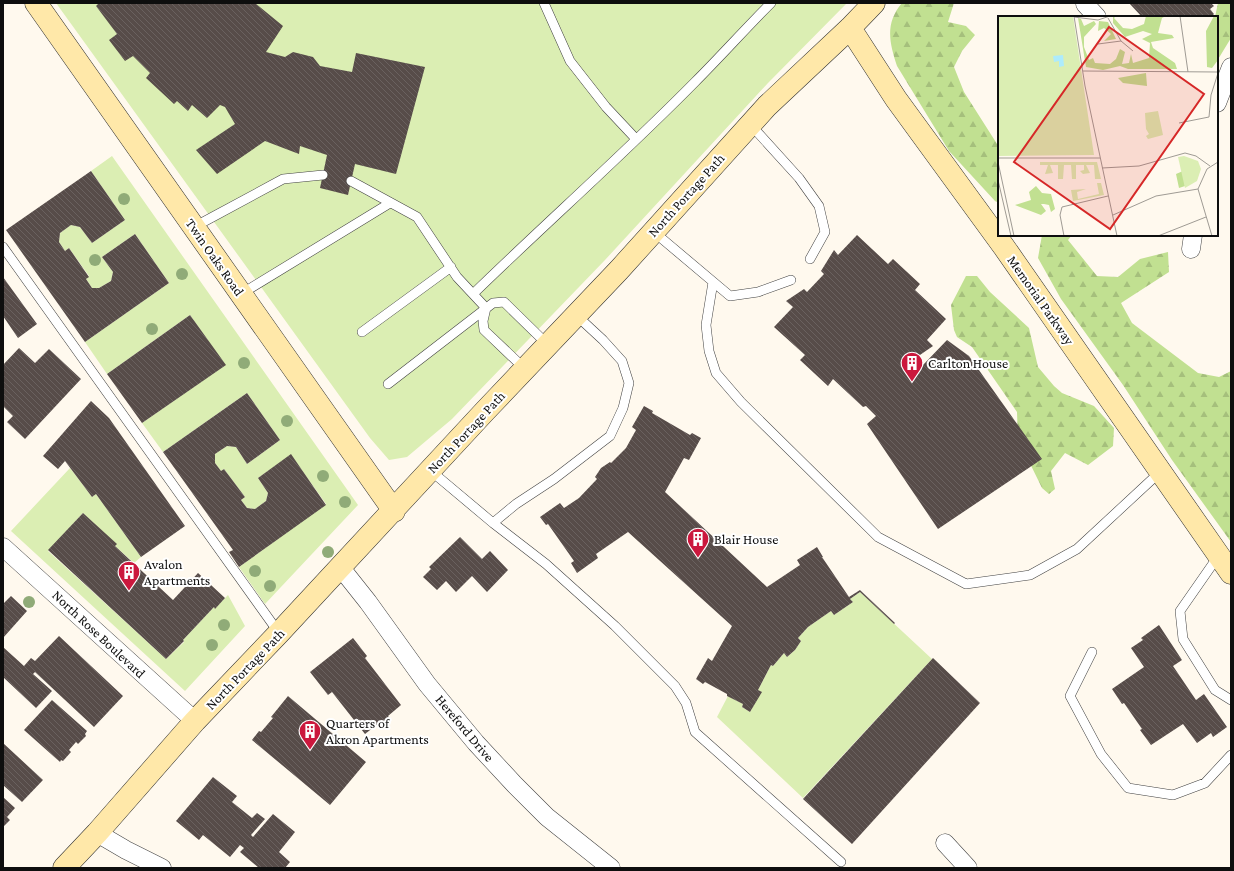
<svg xmlns="http://www.w3.org/2000/svg" width="1234" height="871" font-family="'Crimson Pro',serif">
<defs>
<pattern id="forest-firs" width="22" height="20" patternUnits="userSpaceOnUse"><rect width="22" height="20" fill="#c1e091"/><path d="M5 1l3.5 6h-7zM16 11l3.5 6h-7z" fill="#a5bf7c"/></pattern>
<pattern id="building-back-hatch" width="6" height="6" patternUnits="userSpaceOnUse"><rect width="6" height="6" fill="#574c49"/><path d="M-1 5l2 2M0 0l6 6M5-1l2 2" fill="none" stroke="#6a615f"/></pattern>
</defs>
<rect width="100%" height="100%" fill="#fff9ee"/>
<path fill="#dbeeb3" d="M56,3H847L768,83L605,260L452,419L407,457L389,460L370,438Z
M112,156L358,505L265,604L239,567L326,504L291,455L258,478L268,493L266,501L255,509L247,508L241,500L245,497L224,469L221,471L215,463V454L227,446L236,447L247,464L280,440L247,393L163,452L142,423L225,365L190,315L107,374L85,342L169,283L135,234L102,257L113,272L111,281L99,288H92L86,279L89,276L69,248L65,251L59,242L60,233L71,225L80,227L92,243L125,220L91,171Z
M70,468L92,497L96,494L141,557L134,563L115,546L116,544L83,513L48,551L166,659L184,642L183,640L214,607L215,608L228,595L245,626L185,691L11,531Z
M860,592L932,659L803,798L717,717L728,696L743,704L742,707L750,712L761,692L758,690L771,665L773,666L784,653L787,657L795,650L801,641L798,638L808,627L831,611L834,615L853,602L850,599Z"/>
<path fill="url(#forest-firs)" d="M902,3H954L948,22L966,26L975,35L962,51L954,67L964,92L999,147V203L995,201L949,151L897,66C889,42 885,23 902,3Z
M1218,3H1231V38L1217,61V17H1215Z
M1042,235H1072L1068,240L1097,276L1118,277L1140,259L1168,252L1169,272L1121,303L1132,323L1198,373L1219,377L1231,371V542L1172,460L1123,385L1061,299L1038,258Z
M966,276H977L990,292L1029,328L1038,367L1054,386L1062,393L1094,406L1114,428L1113,446L1088,465L1065,453L1051,471L1055,489L1049,494L1042,488L1018,439L1017,412L972,347L957,337L954,330L951,305Z"/>
<path fill="url(#building-back-hatch)" d="M99,3H255L283,26L266,52L285,57L293,52L313,57L320,66L352,72L356,53L425,67L396,174L355,164L348,195L320,188L327,155L300,146L299,154L265,141L217,174L196,150L235,124L225,107L220,105L207,118L192,105L188,111L177,101L174,104L146,78L150,73L133,56L125,61L109,40L117,34L96,6Z
M1129,3H1211L1214,6L1210,9L1214,14L1211,17H1142Z
M91,171L125,220L92,243L80,227L71,225L60,233L59,242L65,251L69,248L89,277L86,279L92,288H99L111,281L113,272L102,257L135,234L169,283L85,342L6,230Z
M857,235L888,264L893,259L920,284L915,290L946,319L927,340L933,346L917,357L923,365L947,340L969,356L1042,459L938,529L867,424L876,416L866,406L863,407L833,379L828,386L800,360L805,355L774,327L793,307L786,301L804,289L807,292L824,274L821,271L834,250L838,255Z
M3,277L37,324L18,338L3,316Z
M190,315L226,365L142,423L107,374Z
M19,348L35,363L49,349L81,379L25,439L7,422L13,416L3,406V365Z
M247,393L280,440L247,464L236,447L227,446L215,454V463L221,471L224,469L245,497L241,500L247,508L255,509L266,501L268,493L258,478L291,454L326,505L239,567L229,552L233,550L163,452Z
M91,401L109,418L185,526L141,557L96,494L92,497L65,461L58,469L43,456Z
M644,406L653,411L652,413L690,435L692,433L701,438L689,460L684,458L665,492L767,587L800,565L797,560L817,547L823,557H822L849,597L860,590L895,623L894,624L860,592L850,599L853,602L834,615L831,611L808,627L798,638L801,641L795,650L787,657L784,653L773,666L771,665L758,690L762,692L750,712L742,707L743,704L727,696V694L705,682L703,684L696,679L708,658L712,661L732,626L628,532L596,554L598,558L577,573L571,563L574,561L548,524L546,525L540,517L560,503L564,508L579,498L597,479L595,477L601,468L610,462L611,463L626,448L636,430L632,427Z
M83,513L117,544L115,546L173,600L198,573L225,598L215,609L214,607L183,640L184,641L166,659L48,550Z
M460,537L482,559L490,551L508,570L487,592L472,576L456,592L446,581L437,590L423,577L431,569L429,567Z
M11,596L27,611L3,638V604Z
M1159,625L1182,660L1173,666L1196,700L1204,694L1227,727L1213,737L1211,733L1197,743L1183,724L1151,745L1140,730L1142,729L1124,703L1122,704L1112,689L1144,667L1131,648L1143,640L1141,638Z
M59,636L123,696L94,727L35,672L33,674L52,691L36,708L3,677V647L24,666L31,658L35,661Z
M353,638L367,656L365,658L401,705L388,716L391,720L383,727L379,723L365,734L332,692L328,695L310,672Z
M933,658L980,703L852,844L803,799Z
M288,696L366,762L330,805L252,740L259,731L261,732L273,718L271,717Z
M52,700L87,731L85,734L86,736L78,744L76,742L69,750L71,752L63,761L61,760L60,762L24,730Z
M3,743L43,780L22,802L3,785Z
M213,777L237,796L232,802L252,818L257,813L265,819L251,835L253,837L273,814L295,832L279,852L290,862L285,868H259L240,852L244,848L240,845L230,857L203,835L199,840L176,821Z
M3,797L15,808L7,817L10,820L3,827Z"/>
<g fill="none" stroke-linecap="round" stroke-linejoin="round">
<g stroke="#414141" stroke-width="10">
<path id="service" d="M544,3L570,61L606,107L636,139
M750,124L799,178L819,206L825,232L810,259
M351,181L417,217L457,277L486,308
M194,227L283,179L323,175
M654,232L730,296L758,292L791,280
M3,247L279,633
M713,282L706,325L709,351L716,373L741,402L878,537L966,584L1030,575L1077,549L1160,472
M241,294L390,203
M473,294C546,223 623,155 695,82C721,56 745,29 771,3
M486,308L483,321L484,330L525,369
M362,332L451,267
M388,384L493,303L504,302L548,345
M431,471L493,523L516,504L554,479L610,436L623,408L629,383L622,361L603,340L576,315
M493,523L546,564L615,626L675,686L686,703L695,732L841,862
M1219,555L1180,611L1183,639L1215,690L1231,700
M1092,652L1070,696L1101,754L1128,788L1173,795L1205,783L1231,755"/>
</g>
<g stroke="#414141" stroke-width="19">
<path id="minor" d="M1085,4L1097,17
M1217,103L1231,67
M1191,249L1193,235
M3,547L195,721
M341,568L368,602L427,684L476,743L514,784L547,817L611,868
M97,833L126,850L162,868
M945,843L968,868"/>
</g>
<g stroke="#303030" stroke-width="23">
<path id="secondary" d="M36,3L394,511
M850,28L896,99L1004,247L1231,573
M64,868L97,833L195,721L279,633L485,411L619,270L767,106L850,28L874,3"/>
</g>
<use href="#service" stroke="#fff" stroke-width="9"/>
<use href="#minor" stroke="#fff" stroke-width="18"/>
<use href="#secondary" stroke="#ffe8a9" stroke-width="22"/>
</g>
<g fill="#90ab78">
<circle cx="124" cy="199" r="6"/>
<circle cx="95" cy="260" r="6"/>
<circle cx="182" cy="274" r="6"/>
<circle cx="152" cy="329" r="6"/>
<circle cx="244" cy="363" r="6"/>
<circle cx="287" cy="421" r="6"/>
<circle cx="323" cy="476" r="6"/>
<circle cx="345" cy="502" r="6"/>
<circle cx="328" cy="552" r="6"/>
<circle cx="255" cy="571" r="6"/>
<circle cx="270" cy="586" r="6"/>
<circle cx="29" cy="602" r="6"/>
<circle cx="224" cy="625" r="6"/>
<circle cx="212" cy="645" r="6"/>
</g>
<defs>
<g id="building-pin" transform="scale(1.15)"><path d="M0 17L-7.5 6A9.5 9.5 0 1 1 7.5 6Z" fill="#cb183d" stroke="#fff"/><path d="M-4-6H4V6H1V3H-1V6H-4ZM-2.5-4.3h1.7v1.8h-1.7ZM.8-4.3h1.7v1.8H.8ZM-2.5-1h1.7V.8h-1.7ZM.8-1h1.7V.8H.8Z" fill="#fff"/></g>
</defs>
<g fill-rule="evenodd">
<use href="#building-pin" x="912" y="363"/>
<use href="#building-pin" x="698" y="539"/>
<use href="#building-pin" x="129" y="572"/>
<use href="#building-pin" x="310" y="731"/>
</g>
<g text-anchor="middle" dominant-baseline="central" stroke-width="4" stroke-linejoin="round" paint-order="stroke">
<g font-size="14" fill="#0e0e0e" stroke="#fff">
<text transform="translate(686 195) rotate(-48)">North Portage Path</text>
<text transform="translate(215 257) rotate(55)">Twin Oaks Road</text>
<text transform="translate(1041 300) rotate(55)">Memorial Parkway</text>
<text transform="translate(466 432) rotate(-47)">North Portage Path</text>
<text transform="translate(99 634) rotate(43)">North Rose Boulevard</text>
<text transform="translate(245 669) rotate(-46)">North Portage Path</text>
<text transform="translate(465 728) rotate(50)">Hereford Drive</text>
</g>
<g font-size="14" fill="#0e0e0e" stroke="#fff" text-anchor="start">
<text x="928" y="363">Carlton House</text>
<text x="714" y="539">Blair House</text>
<text x="144" y="564">Avalon<tspan x="144" dy="16">Apartments</tspan></text>
<text x="326" y="723">Quarters of<tspan x="326" dy="16">Akron Apartments</tspan></text>
</g>
</g>
<g transform="translate(998 16)">
<rect width="220" height="220" fill="#fff9ee"/>
<path d="M0,0H75L96,139L0,140ZM160,95L165,119L150,123L148,120L151,118L148,113L147,97ZM42,146H99L103,163H97L96,149H88L92,157L85,158L82,155L86,154V149H78V163H74L73,149H66L65,163H60V149H52L55,157L47,158L50,149H42ZM99,167H103L106,179L75,185L73,174L88,173L79,176L80,183L101,178Z" fill="#dbeeb3"/>
<path d="M118,0L116,2L125,12L134,13L146,8L148,0H168L164,2L160,17L174,19L176,22L153,26L155,32L177,47L179,53H130L122,50L105,54L88,51L80,2L83,3L86,10L96,5L98,8L86,21V31L91,44L95,42L97,47L112,48L118,43L122,33L127,36L124,48L131,47L133,38L135,47L151,42L152,27L144,23L154,18L145,15L127,21L115,7V1ZM216,0H220V44L214,52L209,51L208,15ZM101,5L110,6L118,23L106,25L113,18L106,12L100,15ZM148,57L149,70L125,67L120,62ZM185,155L187,170L181,172L178,158ZM38,170L44,177L53,178L57,193L53,196L51,189L46,188H43L48,195L43,199L17,189L33,184L31,176Z" fill="#c1e091"/>
<path d="M186,140L200,145L203,153L199,165L187,172L180,141Z" fill="#dbeeb3"/>
<path d="M65,39L66,50L61,51V45L56,46L55,40Z" fill="#adebfc"/>
<path fill="none" stroke="#9f9b94" stroke-width="1" d="M76,0L87,70L119,220M182,0L190,56M76,1L100,4L112,0M110,2L123,25L135,35M100,28L123,25M85,55L220,56M181,107L211,101L213,79L220,57M0,142H102M0,146L16,220M104,152L141,150L187,137L198,140L212,150M0,164L13,220M200,173L214,220M200,173L209,153L220,146M115,199L158,180L200,173M66,220L62,199L64,191L110,180M160,220L208,201"/>
<path fill="#d62828" fill-opacity="0.15" stroke="#d62828" stroke-width="2" d="M111,11L206,78L112,213L16,146Z"/>
<rect width="220" height="220" fill="none" stroke="#0e0e0e" stroke-width="2"/>
</g>
<rect width="1234" height="871" fill="none" stroke="#0e0e0e" stroke-width="8"/>
</svg>
